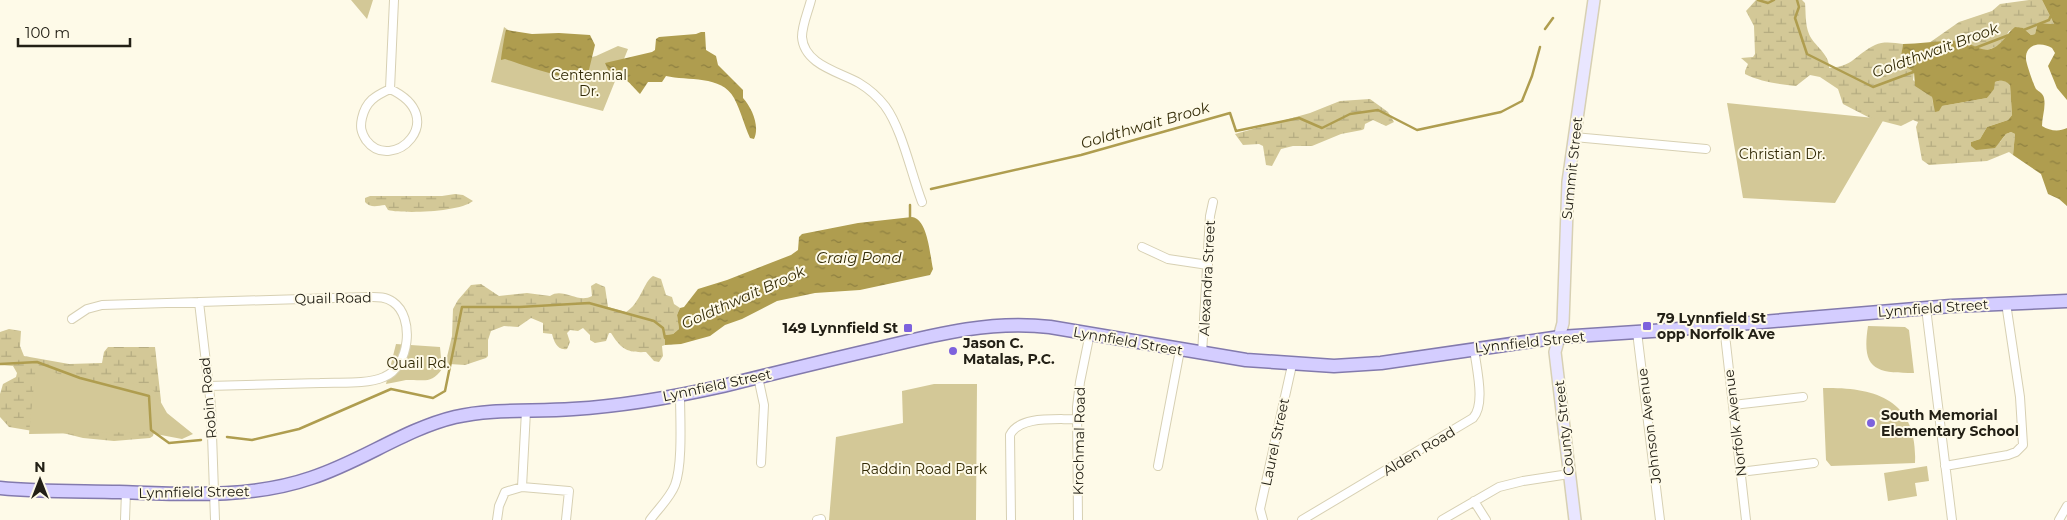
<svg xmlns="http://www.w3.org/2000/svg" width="2067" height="520" font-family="Montserrat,sans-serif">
<defs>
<pattern id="wetland-marsh" width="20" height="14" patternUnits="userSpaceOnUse" patternTransform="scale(1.25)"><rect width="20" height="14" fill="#d3c897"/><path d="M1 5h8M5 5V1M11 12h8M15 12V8" fill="none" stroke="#b5ac81"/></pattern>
<pattern id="water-ripples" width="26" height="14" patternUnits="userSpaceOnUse" patternTransform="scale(1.25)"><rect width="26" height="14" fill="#af9d4f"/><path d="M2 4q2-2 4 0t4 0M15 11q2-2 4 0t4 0" fill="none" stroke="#8e8041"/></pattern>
</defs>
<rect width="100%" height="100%" fill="#fefae8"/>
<path fill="url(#wetland-marsh)" d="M1756,0H1802L1805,3C1806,14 1805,24 1809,34C1814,46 1830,54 1829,68C1853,67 1856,54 1875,45C1884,41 1894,43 1903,44L1901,63L1914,72L1913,80L1932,97L1933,103L1942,106L1987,98L1995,82C2001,80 2005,80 2010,84L2012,115L2008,120L1987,127L1980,139L1971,142H2000L2006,134L2011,132L2015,134L2013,155L2009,152L1987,161L1929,165L1922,160L1916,127L1918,122L1913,120L1901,126L1870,118L1843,104L1838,89L1820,77L1810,75L1796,86C1779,84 1761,82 1745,74V71L1748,64L1741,58L1753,57L1755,54L1754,26L1746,11Z
M2029,0H2042L2054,24L2040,23L2037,26L2035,34L2031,35L2023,28L2009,31L2002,44L1990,49L1982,50L1964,42L1929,43L1959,22L1992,11L2000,4Z
M1370,99L1388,112L1394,122L1386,126L1373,120L1365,124L1364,129L1362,130L1341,134L1312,146H1293L1281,149L1272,166L1266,165L1263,146L1259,144L1243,145L1235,134L1310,113L1340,101Z
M455,194L463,195L473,201C460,212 404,214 388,210L385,205C377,206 370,208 365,202V198L370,196H442Z
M653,276L661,279L666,295L672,297L674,304L680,308L677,315L679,329L673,334L665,335V345L662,346L663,356L659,362L654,361L646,352C627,353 621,349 611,333H609L606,341L595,343L590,340V335L583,328L578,331L570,330L567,333L570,342L567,349C557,351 554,341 552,334L543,333V323L531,318L518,327L504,326L491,331L488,340V356L486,358L465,365L449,364L446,361L452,336L453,309L458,300L471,285L481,284L499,296L527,293L550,296C563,287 578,304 592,296L591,286L596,283L605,287L608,307L626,312C640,304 644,281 653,276Z
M9,329L21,331L20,346L24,356L69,364L102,363L104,352L108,347H155L161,401L153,436L150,438L114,441L83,438L63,433L33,431L9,427L0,417V394L3,384L16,377L17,373L13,366L0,365V332Z"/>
<path fill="#d3c897" d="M351,0H373L367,19Z
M504,27L518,37L584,59L596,56L618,46L628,49L603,111L491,82Z
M1727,103L1884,119L1835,203L1743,198Z
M1868,326L1905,327L1909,330L1914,373C1876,373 1861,370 1868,326Z
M396,344L440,347L442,369C431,385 423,379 406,380C400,381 393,383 386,384Z
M36,365L58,374L85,380L146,385L155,392L167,413L193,434L182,439L145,432L29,434Z
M934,384H977L976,520H829L836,437L903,423L902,391Z
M1823,388C1876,387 1918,400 1915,463L1831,466L1826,460Z
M1927,466L1929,481L1915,483L1917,496L1888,501L1884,473Z"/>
<path fill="url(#water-ripples)" d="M2042,0H2067V113V100L2057,88L2048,66L2055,53L2052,48C2041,41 2025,44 2026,59C2026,63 2034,86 2036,89C2039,92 2043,93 2044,98C2046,107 2042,117 2042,126C2050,131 2059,132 2067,128V206L2059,199L2048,194L2041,174L2013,155L2015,134L2011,132L2006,134L1995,148L1976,150L1971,146V142L1980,139L1987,127L2008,120L2012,115L2010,85C2005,80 2001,80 1995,82L1994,89L1987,98L1942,106L1939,111L1935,112L1932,97L1915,86L1914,72L1900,63L1903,44C1923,44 1944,39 1963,42C1974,44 1981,53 1993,48C2004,43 2006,34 2015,27L2023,28L2031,35L2035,34L2037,26L2040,23L2054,24Z
M506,30L532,34L559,33L590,35L595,45L587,78C577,84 519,64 505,59L501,60C501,58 505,32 506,30Z
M701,32H705L706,50L716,56L718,65L743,90V98C752,108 760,126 754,139L750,138C744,125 741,111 734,98C722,75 687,81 666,76L662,82H648L640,94C629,83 626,76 610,74L605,63L652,52L655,50L656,39L659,37L696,34Z
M912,217C928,219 930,256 933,269L930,275L860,290L815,293L777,301L742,319L725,325L710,336L681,344L665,345V335L673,334L679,329L677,315L680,308L684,307L698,289L727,280L791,255L798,250L799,237L802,234L858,223Z"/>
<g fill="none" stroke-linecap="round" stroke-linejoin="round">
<path stroke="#af9d4f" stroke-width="2.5" d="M1758,0L1768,3L1774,0
M1797,0L1799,7L1795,18L1807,54L1873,87L1916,71
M1545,29L1553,18
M2021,31L2049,20L2052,13
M1975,48L2009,35
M931,189L1081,155L1230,113L1236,131L1299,118L1322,128L1350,114L1378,110L1417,130L1501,112L1522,101L1532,76L1540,47
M910,218V205
M0,364L37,362L80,378L149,396L151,430L169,443L201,440
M227,437L252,440L299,429L391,389L433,398L445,391L462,307H520L589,303L654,321L663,328L665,338H668"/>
<g stroke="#d7d0b3" stroke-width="10">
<path id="minor" d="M811,0C808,12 802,25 802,37C804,65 840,72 859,83C869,89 878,97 885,106C902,129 911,173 922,202
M390,89C452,118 392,175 366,140C361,132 360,127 362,118C366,101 375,96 390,89Z
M390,89L394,0
M1574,137L1706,149
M1142,247L1168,259L1208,265
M199,302L211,406L215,520
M1926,308L1952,520
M72,319L87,309L102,305L367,297C376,297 385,296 393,302C415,317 410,367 384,377C365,385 340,382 320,383C283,384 245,385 208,386
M1724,326L1746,520
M1637,332L1660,520
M1202,354L1210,216L1213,202
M758,377L764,405L761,463
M1733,405L1803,397
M1158,466L1180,350
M1945,466L2008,455L2016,452L2023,445L2020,397L2006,303
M1740,472L1814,463
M522,487L526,411
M1474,501L1486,520
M125,520L126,492
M497,520L499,506L505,492L522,487L569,491L566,520
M650,520C658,509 670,498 675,485C683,464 680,417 680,394
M817,520L821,519
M1011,520L1010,435C1020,415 1057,420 1077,419
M1078,520L1077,407L1080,382L1090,333
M1263,520L1260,509L1292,365
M1302,520L1473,418C1486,404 1476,367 1474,348
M1442,520L1499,487L1523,481L1569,474
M2059,520L2067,506"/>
</g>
<g stroke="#d7d0b3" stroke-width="14">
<path id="secondary" d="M1575,520L1555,352L1563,323L1568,182L1594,0"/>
</g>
<g stroke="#837aad" stroke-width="15">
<path id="primary" d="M0,488C39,492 79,491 119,492C183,494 250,499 311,478C361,462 405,429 455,417C493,408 534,412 573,409C623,406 674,397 723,386C775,373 828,360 880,348C937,334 992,320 1050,327L1246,360L1334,366L1381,363L1560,337L1667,330L1951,306L2067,301"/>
</g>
<use href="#minor" stroke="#fff" stroke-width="8"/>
<use href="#secondary" stroke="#e9e6ff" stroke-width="11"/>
<use href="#primary" stroke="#d4cdff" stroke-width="12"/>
</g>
<g fill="#7d62dd" stroke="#fefae8" stroke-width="2">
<rect x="1642" y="321" width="10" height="10" rx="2.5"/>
<rect x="903" y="323" width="10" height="10" rx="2.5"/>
<circle cx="953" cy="351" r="5"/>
<circle cx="1871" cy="423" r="5"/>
</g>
<g text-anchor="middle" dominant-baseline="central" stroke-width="4" stroke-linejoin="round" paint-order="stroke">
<g font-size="14" fill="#322a06" stroke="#fefae8">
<text x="589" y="75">Centennial<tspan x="589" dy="16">Dr.</tspan></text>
<text x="1782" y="154">Christian Dr.</text>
<text x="418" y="363">Quail Rd.</text>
<text x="924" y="469">Raddin Road Park</text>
</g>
<g font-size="14" fill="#232016" stroke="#fefae8">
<text transform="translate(1572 168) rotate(-84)">Summit Street</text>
<text transform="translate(1207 278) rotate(-87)">Alexandra Street</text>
<text transform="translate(333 298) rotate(-1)">Quail Road</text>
<text transform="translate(1933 308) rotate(-4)">Lynnfield Street</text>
<text transform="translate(1128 341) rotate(10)">Lynnfield Street</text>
<text transform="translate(1530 342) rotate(-6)">Lynnfield Street</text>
<text transform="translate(717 385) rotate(-12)">Lynnfield Street</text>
<text transform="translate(208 398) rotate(-95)">Robin Road</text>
<text transform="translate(1735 423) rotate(-97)">Norfolk Avenue</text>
<text transform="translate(1649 426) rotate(-97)">Johnson Avenue</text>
<text transform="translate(1564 428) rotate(-96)">County Street</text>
<text transform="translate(1079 441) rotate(-89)">Krochmal Road</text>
<text transform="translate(1275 442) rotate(-78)">Laurel Street</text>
<text transform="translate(1419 451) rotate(-31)">Alden Road</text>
<text transform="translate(194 492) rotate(-1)">Lynnfield Street</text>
</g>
<g font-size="14" font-weight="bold" fill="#232016" stroke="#fefae8" text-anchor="start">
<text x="1657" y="318">79 Lynnfield St<tspan x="1657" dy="16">opp Norfolk Ave</tspan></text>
<text x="898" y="328" text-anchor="end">149 Lynnfield St</text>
<text x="963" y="343">Jason C.<tspan x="963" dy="16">Matalas, P.C.</tspan></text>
<text x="1881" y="415">South Memorial<tspan x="1881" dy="16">Elementary School</tspan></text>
</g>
<g font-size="15" font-style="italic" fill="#342c08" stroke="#fefae8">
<text transform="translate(1935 50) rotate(-20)">Goldthwait Brook</text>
<text transform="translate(1145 125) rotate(-16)">Goldthwait Brook</text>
<text x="859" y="257">Craig Pond</text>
<text transform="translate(743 297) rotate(-24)">Goldthwait Brook</text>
</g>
</g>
<g transform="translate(40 480)" stroke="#fefae8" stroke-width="4" paint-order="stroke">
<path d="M0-4L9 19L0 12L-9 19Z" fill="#232016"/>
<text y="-8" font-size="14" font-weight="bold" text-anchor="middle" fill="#232016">N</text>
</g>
<path d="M18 38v8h112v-8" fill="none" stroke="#232016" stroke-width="2.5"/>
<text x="25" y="38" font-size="15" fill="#232016" stroke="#fefae8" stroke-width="4" paint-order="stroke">100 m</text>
</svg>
